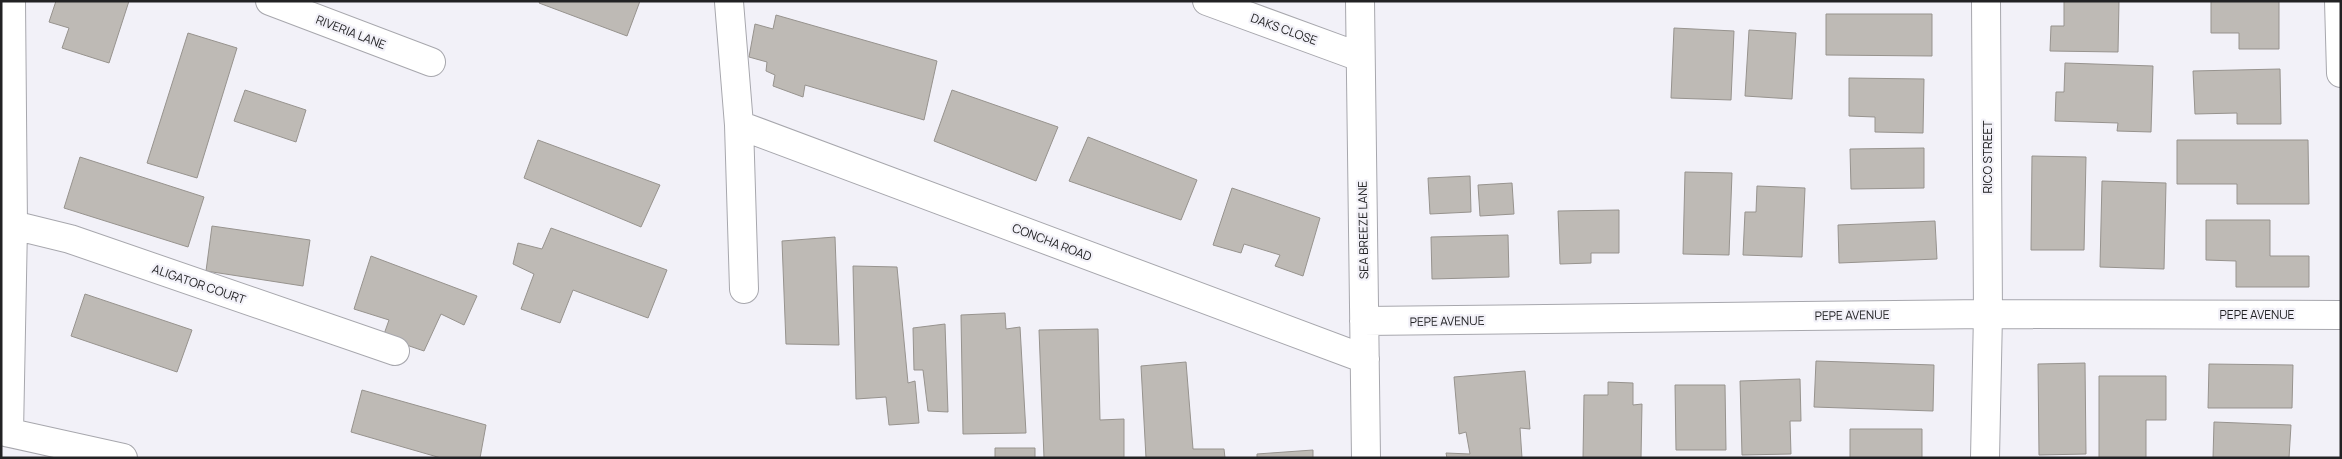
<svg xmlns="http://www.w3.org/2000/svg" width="2342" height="459" font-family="Manrope,sans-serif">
<rect width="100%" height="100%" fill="#f2f1f8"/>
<path fill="#bebab5" stroke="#97938e" d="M56,1H129L109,63L62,48L69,28L49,22Z
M540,1H640L627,36L539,3Z
M2064,1H2119L2118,52L2050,51L2051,26H2064Z
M2211,1H2279V49H2239V33H2211Z
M1826,14H1932V56L1826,55Z
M776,15L937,61L924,120L805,85L803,97L773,86L775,75L766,71L767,62L749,57L755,24L773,29Z
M1674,28L1734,31L1731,100L1671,98Z
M1749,30L1796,33L1792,99L1745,96Z
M188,33L237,48L197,178L147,163Z
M2065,63L2153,66L2151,132L2117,131L2118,123L2055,121L2056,92H2064Z
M2280,69L2281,124H2237V113L2195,114L2193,71Z
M1849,78L1924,79L1923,133L1875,132V117L1849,116Z
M245,90L306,110L296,142L234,121Z
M952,90L1058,127L1036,181L934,141Z
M1088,137L1197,180L1181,220L1069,181Z
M538,140L660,185L641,227L524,178Z
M2177,140H2308L2309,204H2237V184H2177Z
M1924,148V188L1851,189L1850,149Z
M2032,156L2086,157L2084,250H2031Z
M80,157L204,197L188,247L64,208Z
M1685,172L1732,173L1729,255L1683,254Z
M1470,176L1471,212L1430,214L1428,178Z
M2102,181L2166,183L2164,269L2100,267Z
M1512,183L1514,214L1480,216L1478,185Z
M1757,186L1805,188L1802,257L1743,255L1745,212H1756Z
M1232,188L1320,218L1303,276L1275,266L1280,255L1244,244L1241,253L1213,245Z
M1619,210V253H1591V263L1560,264L1558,211Z
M2206,220H2270V256H2309V287H2236V261L2206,260Z
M1935,221L1937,259L1839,263L1838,225Z
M212,226L310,240L303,286L206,271Z
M551,228L667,270L648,318L573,290L560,323L521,309L534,274L513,264L518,243L542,249Z
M1508,235L1509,277L1432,279L1431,237Z
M835,237L839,345L786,344L782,241Z
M371,256L477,296L464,325L441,314L424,351L383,337L389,320L354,309Z
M853,266L897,267L908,383L915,381L919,423L889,425L886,397L856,399Z
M85,294L192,330L177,372L71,336Z
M1005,313L1006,329L1020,327L1026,433L963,434L961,315Z
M945,324L948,412L928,411L923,370H914L913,328Z
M1098,329L1100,420L1124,419V458H1044L1039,330Z
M1816,361L1934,365L1933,411L1814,407Z
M1186,362L1193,449H1224L1225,458H1146L1141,366Z
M2085,363L2086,454L2039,455L2038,364Z
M2209,364L2293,365L2292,408H2208Z
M1525,371L1530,429L1520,428L1522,458H1447L1446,453L1470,454L1466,432L1459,434L1454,377Z
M2099,376H2166V420H2146V458H2099Z
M1800,379L1801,421H1790L1791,454L1742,455L1740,381Z
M1608,382L1633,383V405L1642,404L1641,458H1583L1584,395H1608Z
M1675,385H1725L1726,450H1676Z
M362,390L486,425L480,458H441L351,432Z
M2214,422L2291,425L2289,458H2213Z
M1850,429H1922V458H1850Z
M995,448H1035V458H995Z
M1313,450V458H1257V454Z"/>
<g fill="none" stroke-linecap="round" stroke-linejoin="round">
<g stroke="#a7a7ad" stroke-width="30">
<path id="street" d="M270,1L431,62
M1207,1L1360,57
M1360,1L1366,458
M2339,1L2341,73
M729,2L739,125L744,289
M739,125L1365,359
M1,222L70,239L395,351
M1364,321L1988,314L2341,315
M1,431L123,458
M9,433L13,226L11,1
M1985,458L1988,314L1986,1"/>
</g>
<use href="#street" stroke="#fff" stroke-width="28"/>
</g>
<g text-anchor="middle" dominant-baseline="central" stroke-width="4.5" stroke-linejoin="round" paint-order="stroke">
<g font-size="12" fill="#222224" stroke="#f2f1f8">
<text transform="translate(1284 29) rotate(20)">DAKS CLOSE</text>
<text transform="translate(351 32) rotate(21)">RIVERIA LANE</text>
<text transform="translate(1987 157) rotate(-90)">RICO STREET</text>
<text transform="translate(1363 230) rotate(-91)">SEA BREEZE LANE</text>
<text transform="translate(1052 242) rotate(21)">CONCHA ROAD</text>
<text transform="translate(199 284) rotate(19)">ALIGATOR COURT</text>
<text x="2257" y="314">PEPE AVENUE</text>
<text transform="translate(1852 315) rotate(-1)">PEPE AVENUE</text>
<text transform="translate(1447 321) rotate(-1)">PEPE AVENUE</text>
</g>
</g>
<rect width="2342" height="459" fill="none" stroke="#222224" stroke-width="5"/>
</svg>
